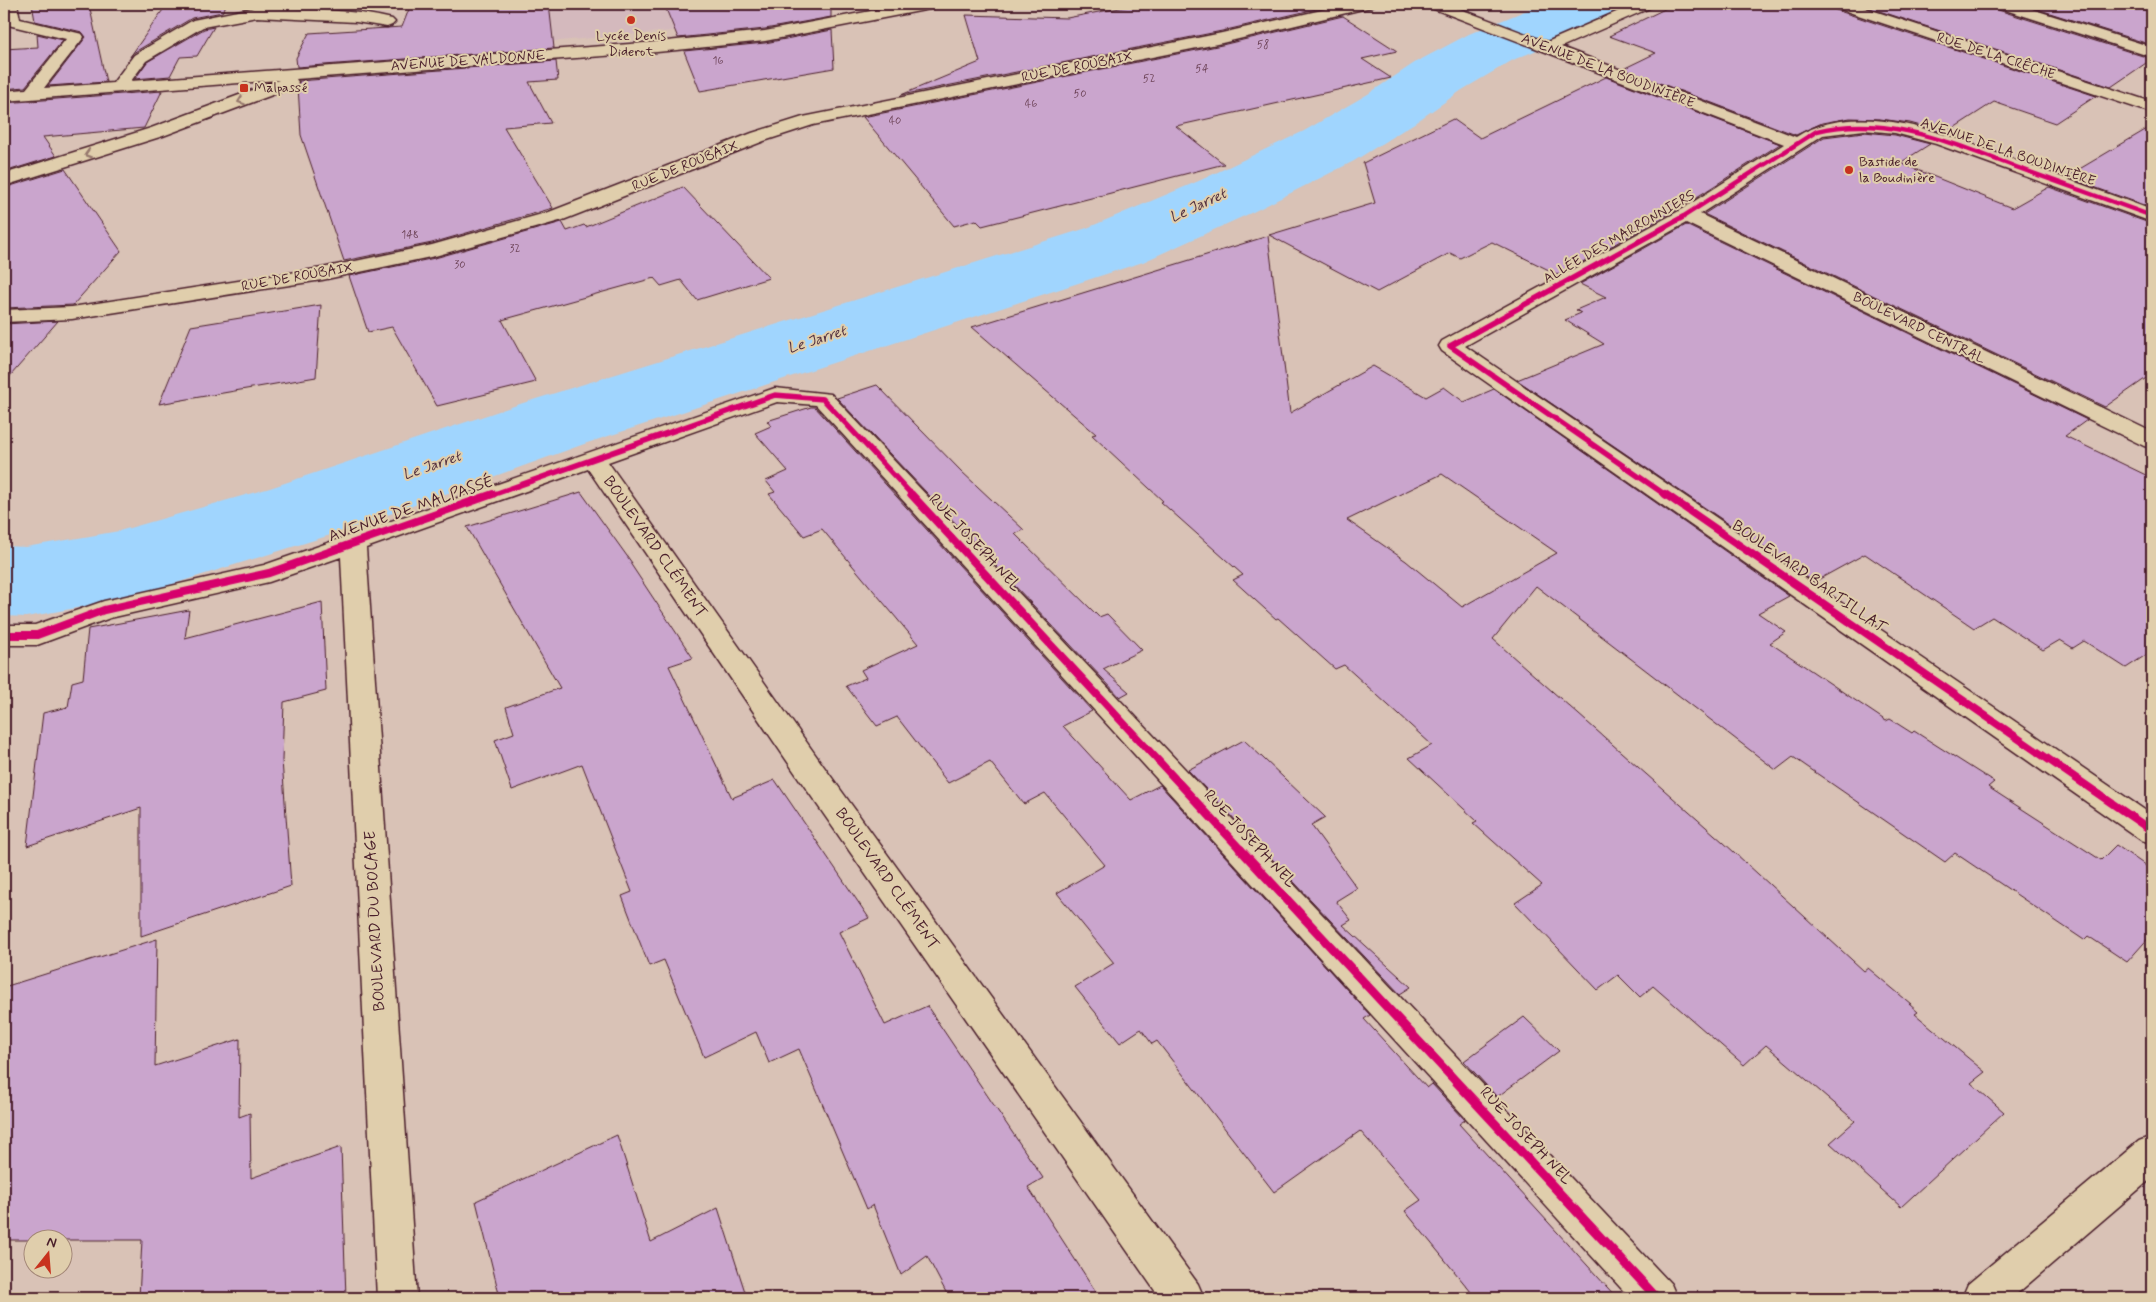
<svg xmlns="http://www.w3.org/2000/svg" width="2156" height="1302" font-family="Mynerve,sans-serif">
<rect width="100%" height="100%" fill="#d9c2b6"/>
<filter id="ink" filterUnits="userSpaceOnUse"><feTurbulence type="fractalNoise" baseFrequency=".02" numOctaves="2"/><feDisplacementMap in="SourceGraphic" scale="10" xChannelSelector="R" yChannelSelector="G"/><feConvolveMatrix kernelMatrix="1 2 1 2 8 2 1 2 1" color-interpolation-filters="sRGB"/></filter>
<g filter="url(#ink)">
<path fill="#d4b9bd" d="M500,4H866L705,28L501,46L503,40Z"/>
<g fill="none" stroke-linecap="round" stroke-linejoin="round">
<path fill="#a0d5fe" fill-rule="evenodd" d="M1542,4H1624L1615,17L1513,60L1462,90L1416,122L1354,161L1253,212L1143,262L587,443L340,532L157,589L121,600L26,617L4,616V546L26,547L119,531L270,488L523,403L1087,228L1201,180L1304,131L1368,94L1416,62L1469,34Z"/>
</g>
<path fill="#caa5cd" stroke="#4a1f2b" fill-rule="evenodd" d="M32,4H89L106,82L48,86L86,37L82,32L35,21Z
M167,4H227L222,12L192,18L133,53L130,57Z
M411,4H549L554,48L297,67L296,58L309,33L402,27Z
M664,4H831V17L765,29L678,38Z
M1141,4H1325L1329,6L1222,31L901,95L980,62L966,15L1067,18Z
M1675,4H1829L1833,9L2096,96L2055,123L1994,102L1946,133L1910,123L1880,119L1850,118L1822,123L1796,135L1623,69L1656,53L1609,36Z
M1858,4H1991L1995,9L2152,59L2111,87Z
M2021,4H2125L2152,12V45Z
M1343,16L1397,51L1362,59L1391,78L1176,126L1224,164L982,226L976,220L954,226L863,117L1222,45Z
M214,27L197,56L180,57L170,76L135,79L147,62L204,29Z
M832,30L834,68L700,91L684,51L765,43Z
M37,34L63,40L25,87L4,89V49L38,47Z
M556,61L558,80L529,82L551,123L504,127L553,208L432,243L344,261L301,135L298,86L299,81Z
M1606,77L1780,144L1678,209L1559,275L1492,242L1460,258L1450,253L1377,292L1269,235L1375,203L1363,163L1453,119L1480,138Z
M162,91L144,128L43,137L56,156L4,172V103Z
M2152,126V208L2066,177Z
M1864,132L1895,135L1930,144L1900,163L2012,208L2049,187L2152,224V374L2105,407L1704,214L1824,137Z
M65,169L121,251L73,305L4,308V188Z
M683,187L769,278L697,300L681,280L661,286L654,278L502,320L536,382L437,406L392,327L368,332L349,276L435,258L562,222L567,231L584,225L586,227Z
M1686,225L2087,420L2065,436L2152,478V651L2126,668L2084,641L2073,648L2060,640L2043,650L1992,617L1974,628L1865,554L1814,582L1517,380L1604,344L1565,320L1581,313L1576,310L1606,297L1580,284Z
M1268,236L1290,413L1373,366L1426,397L1444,387L1464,402L1494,389L1789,596L1758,613L1786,632L1770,643L1886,721L1890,719L1912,733L1914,731L1994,782L1988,787L2101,860L2116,845L2152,870V934L2127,962L2088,936L2084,940L1955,853L1945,862L1793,757L1776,770L1536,586L1493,639L1723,842L1864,971L1868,968L1911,1004H1909L1918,1012L1915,1014L1985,1072L1971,1083L2004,1112L1901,1207L1830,1143L1855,1121L1766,1045L1744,1065L1653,986L1640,997L1618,975L1598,990L1515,903L1542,885L1473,823L1477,821L1409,758L1432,745L1344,665L1335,669L1278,618L1276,619L1233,580L1243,575L1161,502L1163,501L1092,435L1096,434L972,327ZM1442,474L1557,553L1462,607L1406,561L1347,520Z
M321,305L316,377L159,404L191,326Z
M58,321L4,383V324Z
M877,385L961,471L1024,530L1015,534L1099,617L1107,614L1142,650L1103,669L1129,692L1120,697L837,398Z
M811,407H815L1092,711L1063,726L1131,800L1160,785L1370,1015L1364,1019L1427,1088L1432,1084L1465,1120L1459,1124L1617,1298H1476L1405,1211L1421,1200L1360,1131L1274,1192L1157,1041L1152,1044L1141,1029L1120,1043L1075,987L1114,963L1057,893L1105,865L1045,793L1024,804L990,762L948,783L897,717L877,726L846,686L866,678L861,670L918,644L822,529L804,536L769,494L775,492L766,481L788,471L755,433L771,426L767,421Z
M581,492L632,563H630L693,658L669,666L732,798L775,780L869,918L839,932L885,1025L927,1006L1043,1178L1028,1187L1100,1298H949L927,1256L901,1275L873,1205L867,1209L799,1049L769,1063L756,1032L704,1057L664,960L649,966L622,896L632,892L582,764L512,790L495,740L514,733L506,707L560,688L467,527Z
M322,602L326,691L284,702L282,760L291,886L141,936V808L27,846L43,713L68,707L72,682L83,679L88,629L189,610L185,638Z
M1244,740L1325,817L1311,825L1357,888L1336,901L1351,920L1343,925L1411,987L1400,994L1188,770Z
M157,939L155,1066L240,1039L239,1117L250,1113L251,1178L341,1147L346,1298H139L142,1240H4V987Z
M1524,1017L1559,1051L1497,1097L1464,1061Z
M617,1135L651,1242L718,1208L747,1298H500L476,1201Z"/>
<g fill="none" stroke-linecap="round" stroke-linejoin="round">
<g stroke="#4a1f2b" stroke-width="3">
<path id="minor" d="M4,4H17L20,19L82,34L84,37L44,88L113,83L134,55L193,20L252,8L257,4H273L270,8C311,10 353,9 392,19L395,22L392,25L387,27L356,22L257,17L203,27L146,61L131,81L657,42L765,31L908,4H938L935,7L930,9L765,41L657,52L296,79L298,82L296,86L163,136L4,186V174L151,128L279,80L4,101V91L26,89L66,39L8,25L5,22Z
M1348,4H1374L1371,7L1222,43L813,125L764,141L563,220L435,256L322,280L72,319L4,322V310L72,307L322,268L432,245L549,212L752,133L803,117L1222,33Z
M1426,4H1447L1547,42L1635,4H1654L1652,7L1561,47L1796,137C1862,95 1957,139 2023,163C2066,179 2109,194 2152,210V222L1936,144L1895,133L1864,130L1823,135L1700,214L2152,432V448L2144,446L1686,223L1465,346L2152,815V843L2141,840L1442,351L1439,346L1442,341L1679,211L1784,144L1429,7Z
M1831,4H1853L2152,102V113L1834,7Z
M1993,4H2016L2152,47V57L1996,7Z
M775,388L831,394L1671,1284L1677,1298H1630L816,405L777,402L608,462L822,764L1198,1284L1204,1298H1160L800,780L588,469L366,548L417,1298H377L341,557L269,582L110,618L37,645H4V625H35L104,601L264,565Z
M2152,1136V1178L2012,1298H1962L1968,1284L2139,1141Z"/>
</g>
<use href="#minor" fill="#e0ceac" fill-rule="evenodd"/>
<g stroke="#e0ceac" stroke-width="6">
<path id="cycleway-far3" d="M1681,218L1817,131C1887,114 1951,143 2016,167C2061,183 2107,200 2152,216"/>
</g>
<g stroke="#e0ceac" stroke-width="8">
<path id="cycleway-far2" d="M489,496L775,395L823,399L913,496
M1667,496L1450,346L1683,217"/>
</g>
<g stroke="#e0ceac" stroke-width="11">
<path id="cycleway-far1" d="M911,494L1241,850
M1665,494L2152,831
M4,635H37L104,610L269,573L493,494"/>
</g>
<g stroke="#e0ceac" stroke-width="12">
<path id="cycleway" d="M1240,849L1657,1298"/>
</g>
<use href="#cycleway-far3" stroke="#d6006c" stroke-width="4.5"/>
<use href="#cycleway-far2" stroke="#d6006c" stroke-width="5.5"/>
<use href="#cycleway-far1" stroke="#d6006c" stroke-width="8"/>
<use href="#cycleway" stroke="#d6006c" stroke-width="9"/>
</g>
<defs><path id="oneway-chevron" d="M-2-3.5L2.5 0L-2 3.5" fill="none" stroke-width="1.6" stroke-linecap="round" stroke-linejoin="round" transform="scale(1.25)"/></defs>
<g stroke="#95766c">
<use href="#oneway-chevron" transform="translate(241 101) rotate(160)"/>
<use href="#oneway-chevron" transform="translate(88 154) rotate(163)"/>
</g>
</g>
<g fill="#c8321e" stroke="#e0ceac" stroke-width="2">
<circle cx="631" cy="20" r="5"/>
<rect x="239" y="83" width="10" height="10" rx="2.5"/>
<circle cx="1849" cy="170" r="5"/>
</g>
<g text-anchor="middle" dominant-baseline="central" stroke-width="4" stroke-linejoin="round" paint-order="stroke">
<g font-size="11" fill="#6a4054">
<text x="1263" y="45">58</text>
<text x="718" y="61">16</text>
<text x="1202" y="69">54</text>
<text x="1149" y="79">52</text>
<text x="1080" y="94">50</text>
<text x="1031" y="104">46</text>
<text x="895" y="121">40</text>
<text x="410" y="235">148</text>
<text x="515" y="249">32</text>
<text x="460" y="265">30</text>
</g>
<g font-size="14" fill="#4a1f2b" stroke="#e0ceac" text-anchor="start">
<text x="631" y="36" text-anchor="middle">Lycée Denis<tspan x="631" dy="16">Diderot</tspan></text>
<text x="254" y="88">Malpassé</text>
<text x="1859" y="162">Bastide de<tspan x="1859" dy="16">la Boudinière</tspan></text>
</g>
<g font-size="14" fill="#4a1f2b" stroke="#e0ceac">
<text transform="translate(1996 56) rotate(18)">RUE DE LA CRÊCHE</text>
<text transform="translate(468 61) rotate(-4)">AVENUE DE VALDONNE</text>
<text transform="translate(1077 67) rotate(-11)">RUE DE ROUBAIX</text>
<text transform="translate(1608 71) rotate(21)">AVENUE DE LA BOUDINIÈRE</text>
<text transform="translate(2008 152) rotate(19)">AVENUE DE LA BOUDINIÈRE</text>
<text transform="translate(685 166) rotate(-22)">RUE DE ROUBAIX</text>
<text transform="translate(1619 237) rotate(-30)">ALLÉE DES MARRONNIERS</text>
<text transform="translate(297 277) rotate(-10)">RUE DE ROUBAIX</text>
<text transform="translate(1919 328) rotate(26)">BOULEVARD CENTRAL</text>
</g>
<g font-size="15" font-style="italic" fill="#533140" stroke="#e0ceac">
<text transform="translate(1198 206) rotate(-25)">Le Jarret</text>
<text transform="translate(817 340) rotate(-18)">Le Jarret</text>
<text transform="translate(432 466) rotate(-19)">Le Jarret</text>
</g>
<g font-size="16" fill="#4a1f2b" stroke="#e0ceac">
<text transform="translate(411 509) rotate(-19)">AVENUE DE MALPASSÉ</text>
<text transform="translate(975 543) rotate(47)">RUE JOSEPH NEL</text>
<text transform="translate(655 547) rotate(55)">BOULEVARD CLÉMENT</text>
<text transform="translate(1809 577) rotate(35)">BOULEVARD BARTILLAT</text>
<text transform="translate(1250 839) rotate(47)">RUE JOSEPH NEL</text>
<text transform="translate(887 879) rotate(55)">BOULEVARD CLÉMENT</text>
<text transform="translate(375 921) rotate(-93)">BOULEVARD DU BOCAGE</text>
<text transform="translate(1526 1136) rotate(47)">RUE JOSEPH NEL</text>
</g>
</g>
<rect width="2156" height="1302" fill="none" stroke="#e0ceac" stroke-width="20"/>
<rect x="10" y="10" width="2136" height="1282" fill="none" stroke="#4a1f2b" stroke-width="2" filter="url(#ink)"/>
<g transform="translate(48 1254) rotate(17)"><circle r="24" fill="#e0ceac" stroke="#a48878"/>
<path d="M0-4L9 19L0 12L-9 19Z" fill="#c8321e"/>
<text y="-8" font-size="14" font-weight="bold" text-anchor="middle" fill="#4a1f2b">N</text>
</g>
</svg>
